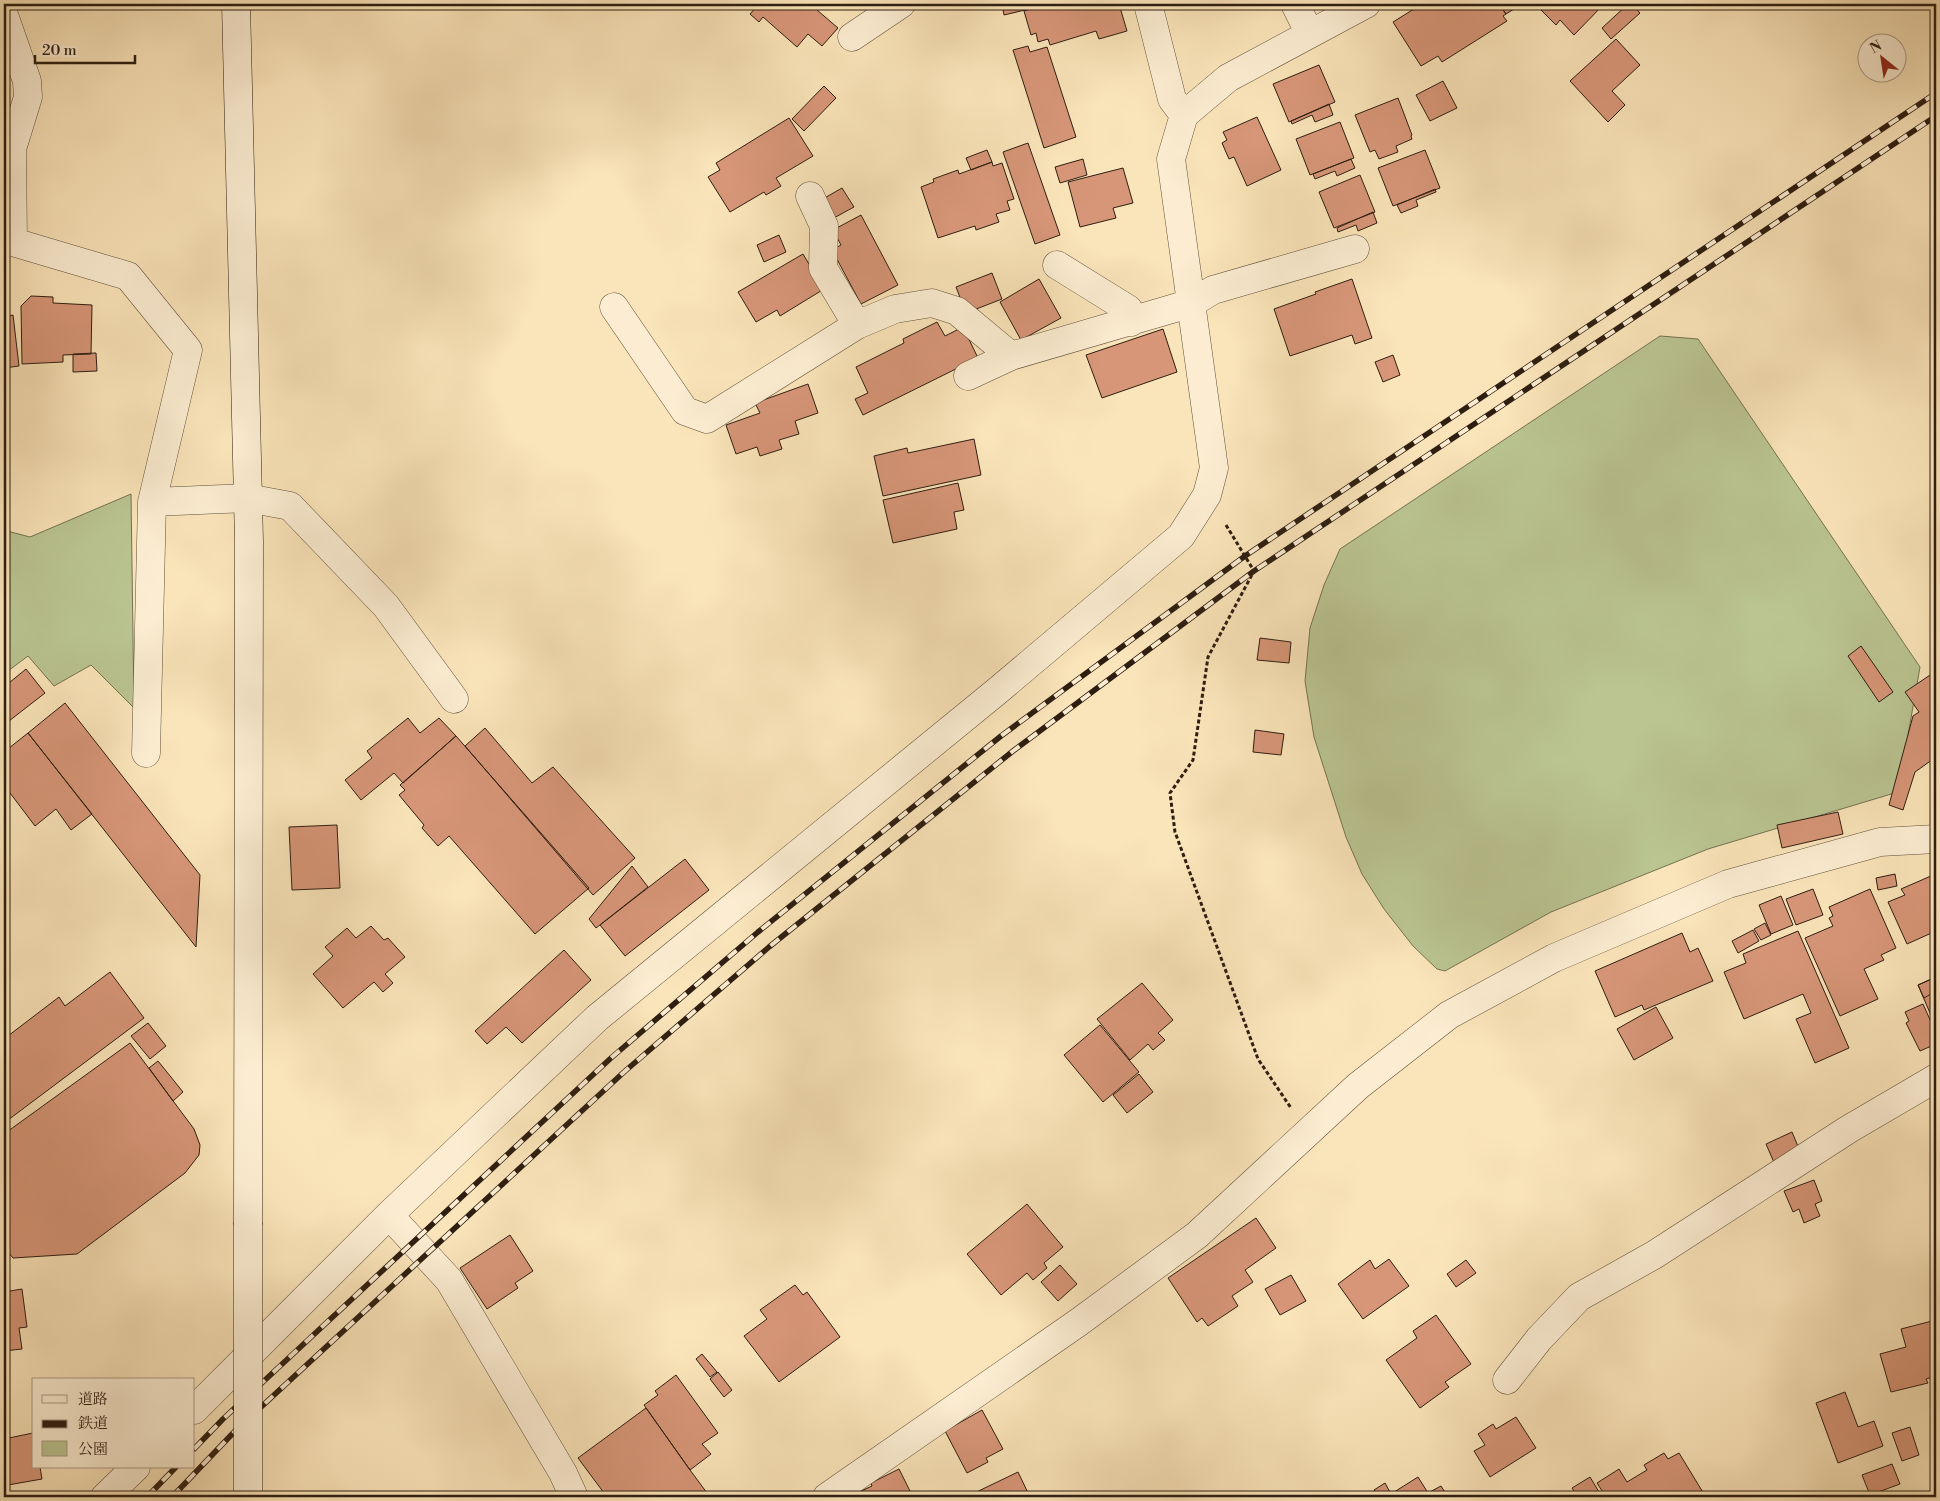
<svg xmlns="http://www.w3.org/2000/svg" width="1940" height="1501" font-family="'Libre Bodoni','Noto Serif JP',serif">
<rect width="100%" height="100%" fill="#fae4b9"/>
<filter id="stains"><feTurbulence type="fractalNoise" baseFrequency=".004" numOctaves="4"/><feColorMatrix values="0 0 0 0 .2 0 0 0 0 .09 0 0 0 0 .02 0 0 0 .5 -.17"/></filter>
<radialGradient id="worn" r=".72"><stop offset=".6" stop-color="#630" stop-opacity="0"/><stop offset="1" stop-color="#630" stop-opacity=".3"/></radialGradient>
<path fill="#bac592" stroke="#747252" d="M1660,336L1698,339L1920,667L1898,792L1708,849L1551,912L1445,971L1437,969L1413,946L1384,909L1362,874L1346,837L1314,737L1305,681L1310,628L1324,585L1340,549Z
M131,494L134,708L91,665L54,686L28,656L4,674V524L7,531L30,537Z"/>
<path fill="#d79678" stroke="#2e1e11" d="M759,4H822L817,10L838,28L822,46L808,34L797,47L763,17L759,22L750,14Z
M1002,4H1023L1025,10L1004,15Z
M1031,4H1119L1127,31L1099,39L1096,31L1050,45L1048,39L1038,42L1036,33L1031,35L1024,11L1033,8Z
M1422,4H1499L1506,14L1503,16L1507,21L1442,62L1438,56L1421,66L1393,22Z
M1499,4H1511L1514,9L1506,14Z
M1537,4H1604L1574,35L1560,20L1556,25L1536,5Z
M1628,4H1632L1640,13L1611,39L1602,28Z
M1616,39L1640,65L1612,91L1625,105L1608,122L1570,81Z
M1028,46L1030,52L1047,47L1076,137L1044,148L1013,50Z
M1319,65L1335,102L1289,122L1273,84Z
M1443,81L1457,108L1430,121L1416,95Z
M824,86L836,98L804,131L792,119Z
M1398,98L1412,135L1411,136L1412,139L1396,146L1398,152L1379,159L1375,150L1370,152L1355,115Z
M1329,104L1333,115L1315,122L1312,115L1292,124L1291,121Z
M1257,117L1281,170L1247,186L1234,157L1229,159L1222,143L1227,140L1223,132Z
M789,118L813,156L776,178L781,186L766,195L764,192L730,212L708,177L720,170L716,163Z
M1340,122L1354,158L1310,175L1296,139Z
M1028,143L1060,235L1035,244L1003,152Z
M987,150L992,162L971,170L966,158Z
M1425,150L1440,188L1393,206L1378,168Z
M1083,159L1087,175L1060,183L1055,167Z
M1351,159L1355,168L1337,176L1335,171L1315,179L1313,174Z
M992,162L993,166L1002,163L1014,199L1007,201L1010,210L996,214L999,222L976,230L975,226L938,238L921,187L934,182L933,179L958,170L959,174Z
M1123,168L1133,203L1113,208L1116,218L1080,227L1068,182Z
M1360,175L1375,212L1334,228L1319,192Z
M842,188L854,207L832,219L821,200Z
M1435,189L1436,192L1416,200L1418,206L1401,213L1397,205Z
M1373,212L1377,223L1358,231L1356,225L1338,232L1337,228Z
M861,215L898,285L861,304L832,250L841,245L833,230Z
M779,235L786,252L764,262L757,245Z
M803,254L824,289L780,316L777,310L756,322L738,292Z
M992,273L1002,299L966,313L956,287Z
M1039,279L1061,318L1021,340L1000,302Z
M1352,279L1372,338L1355,344L1352,335L1290,356L1274,309L1316,294L1315,292Z
M31,296L53,297V303L92,305L91,354L63,355V362L22,364L21,306Z
M13,315L19,366L4,368V317Z
M937,322L945,336L963,327L978,358L863,415L855,399L868,393L856,367L904,343L903,339Z
M1163,329L1177,372L1102,398L1086,355Z
M96,353L97,371L73,372V354Z
M1393,355L1400,375L1383,382L1375,362Z
M808,384L818,413L795,421L799,434L779,440L782,449L760,456L757,447L736,454L726,425L760,413L755,403Z
M974,439L981,475L883,496L874,456L907,448L908,453Z
M958,483L964,510L954,512L957,529L893,543L883,500Z
M1260,638L1291,642L1289,663L1257,660Z
M1861,646L1893,692L1879,702L1848,656Z
M26,669L45,693L9,721L4,714V687Z
M1936,671V757L1915,772L1903,810L1889,805L1913,716L1919,712L1905,692Z
M65,703L200,875L196,947L28,733Z
M408,718L420,733L439,718L456,736L403,783L394,773L361,800L345,780L372,758L367,751Z
M485,728L532,783L553,767L635,858L593,895L465,746Z
M1255,730L1284,734L1281,755L1253,752Z
M28,733L92,814L71,830L56,809L35,826L4,785V752Z
M456,736L589,888L535,934L449,836L438,846L422,828L424,825L399,795L405,790L400,785Z
M1838,812L1843,834L1782,848L1777,825Z
M337,825L340,888L292,890L289,827Z
M685,859L709,890L625,956L600,925Z
M632,866L648,887L596,928L589,919Z
M1895,874L1897,886L1878,890L1876,878Z
M1931,876L1936,888V931L1907,944L1888,902L1905,895L1901,889Z
M1813,889L1823,915L1796,925L1786,899Z
M1870,889L1896,948L1881,955L1884,960L1864,969L1878,999L1840,1016L1805,938L1833,926L1829,918L1833,916L1829,907Z
M1781,896L1793,925L1771,934L1759,905Z
M1765,923L1771,935L1761,940L1754,929Z
M371,926L384,940L388,938L405,957L385,974L393,983L383,992L374,982L343,1008L313,974L333,956L325,947L347,928L356,938Z
M1753,930L1759,941L1738,953L1732,941Z
M1798,931L1849,1048L1815,1063L1796,1019L1811,1013L1803,994L1744,1019L1724,972L1746,963L1743,954Z
M1682,933L1690,952L1698,948L1713,981L1644,1010L1642,1005L1615,1017L1595,971Z
M564,950L591,980L522,1043L506,1027L487,1044L475,1031Z
M110,972L144,1018L4,1123V1039L59,997L65,1006Z
M1936,977V1027L1918,985Z
M1936,977V991L1924,998L1918,985Z
M1142,983L1173,1020L1158,1033L1165,1040L1153,1050L1148,1044L1130,1060L1097,1019Z
M1923,1004L1936,1033V1044L1920,1051L1906,1023L1909,1021L1905,1012Z
M1656,1007L1673,1038L1634,1060L1617,1029Z
M148,1023L166,1046L150,1059L131,1036Z
M1100,1025L1139,1072L1103,1102L1064,1055Z
M130,1043L194,1129L200,1145L199,1155L185,1173L77,1254L13,1258L4,1247V1134Z
M158,1061L183,1092L173,1101L149,1068Z
M1139,1074L1153,1092L1127,1113L1113,1095Z
M1792,1132L1802,1156L1776,1167L1766,1144Z
M1814,1180L1822,1201L1815,1204L1820,1216L1804,1223L1799,1209L1793,1212L1784,1191Z
M1027,1204L1063,1247L1044,1263L1047,1268L1033,1280L1027,1273L1001,1295L967,1254Z
M1256,1218L1276,1248L1245,1270L1253,1282L1232,1296L1238,1306L1208,1326L1202,1318L1197,1322L1168,1278Z
M510,1235L533,1271L515,1283L518,1288L487,1309L460,1268Z
M1389,1259L1409,1286L1363,1319L1338,1284L1370,1260L1375,1269Z
M1466,1260L1476,1273L1456,1287L1447,1274Z
M1060,1265L1077,1284L1058,1301L1041,1282Z
M1291,1275L1306,1301L1280,1315L1265,1289Z
M795,1285L803,1295L807,1292L840,1337L779,1382L744,1336L767,1319L760,1310Z
M22,1289L27,1327L19,1328L22,1349L4,1351V1292Z
M1436,1315L1471,1364L1445,1382L1449,1387L1420,1408L1386,1360L1417,1338L1413,1331Z
M1936,1320V1376L1926,1379L1928,1383L1891,1392L1880,1354L1906,1347L1901,1329Z
M702,1354L717,1372L710,1377L696,1359Z
M718,1372L732,1390L724,1397L710,1379Z
M676,1375L718,1433L702,1444L711,1454L690,1470L644,1405L658,1395L655,1391Z
M1845,1392L1858,1427L1874,1421L1883,1446L1838,1463L1816,1403Z
M646,1408L690,1470L710,1497H607L578,1458Z
M982,1410L1003,1449L986,1458L988,1462L967,1473L945,1431Z
M1516,1417L1536,1448L1490,1477L1474,1451L1485,1445L1478,1434L1493,1424L1496,1429Z
M1910,1427L1919,1455L1902,1461L1892,1433Z
M33,1433L34,1467H40L42,1479L8,1485L11,1497H4V1439Z
M1664,1453L1668,1459L1679,1453L1704,1494L1699,1497H1606L1597,1483L1619,1469L1627,1482L1647,1470L1644,1465Z
M1892,1464L1900,1484L1870,1495L1862,1475Z
M899,1469L913,1497H848L872,1486L871,1483Z
M1018,1472L1030,1497H966Z
M1418,1477L1428,1493L1441,1486L1448,1497H1378L1374,1490L1385,1483L1391,1494Z
M1590,1477L1602,1497H1578L1572,1488Z"/>
<g fill="none" stroke-linecap="round" stroke-linejoin="round">
<g stroke="#61503b" stroke-width="29">
<path id="street" d="M1148,4L1172,99L1184,115
M1295,4L1310,34
M4,15L27,81L28,97L12,149L13,242L128,276L188,350L152,502L146,753
M852,37L901,4
M810,196L824,226L823,268L857,325
M1057,265L1128,309L1131,322
M614,307L685,411L707,419L857,325L895,309L932,303L957,311L1011,356
M968,376L1011,356L1192,303L1213,290L1355,249
M152,502L248,498L290,506L386,606L454,699
M389,1215L449,1280L563,1473L574,1497
M1507,1380L1539,1339L1579,1297L1654,1255L1849,1129L1936,1078
M194,1410L389,1215L597,1018L996,692L1181,536L1207,495L1214,468L1171,159L1184,115L1228,78L1366,4
M105,1497L136,1467
M827,1497L1079,1322L1197,1235L1358,1086L1449,1015L1554,958L1728,884L1880,842L1936,839"/>
</g>
<g stroke="#2e1e11" stroke-width="29">
<path id="secondary" d="M236,4L249,541L248,1222"/>
</g>
<path stroke="#2e1e11" stroke-width="3" stroke-dasharray="4 2.5" stroke-linecap="butt" d="M1226,525L1254,571L1208,657L1193,760L1170,793L1175,832L1258,1059L1291,1108"/>
<use href="#street" stroke="#fcedd2" stroke-width="28"/>
<use href="#secondary" stroke="#fcedd2" stroke-width="28"/>
<g stroke="#2e1e11" stroke-width="5.5">
<path id="rail" d="M194,1449L223,1419L611,1058L758,932L1001,736L1245,556L1936,93
M147,1497L176,1467
M172,1497L235,1431L624,1072L769,947L1013,751L1254,571L1936,116"/>
</g>
<use href="#rail" stroke="#fcedd2" stroke-width="4" stroke-dasharray="11" stroke-linecap="butt"/>
<g stroke="#2e1e11" stroke-width="29" stroke-linecap="butt">
<path id="secondary-bridge" d="M248,1497V1222"/>
</g>
<use href="#secondary-bridge" stroke="#fcedd2" stroke-width="28"/>
</g>
<rect width="1940" height="1501" fill="none" stroke="#fae4b9" stroke-width="20"/>
<rect x="5" y="5" width="1930" height="1491" fill="none" stroke="#2e1e11" stroke-width="2.5"/>
<rect x="10" y="10" width="1920" height="1481" fill="none" stroke="#2e1e11"/>
<rect x="32" y="1378" width="162" height="90" fill="#fcedd2" stroke="#aa9a85"/>
<rect x="42" y="1395" width="25" height="8" fill="#fcedd2" stroke="#aa9a85"/>
<text x="78" y="1404" font-size="15" fill="#2e1e11">道路</text>
<rect x="42" y="1420" width="25" height="8" fill="#2e1e11" stroke="#aa9a85"/>
<text x="78" y="1428" font-size="15" fill="#2e1e11">鉄道</text>
<rect x="42" y="1441" width="25" height="15" fill="#bac592" stroke="#aa9a85"/>
<text x="78" y="1454" font-size="15" fill="#2e1e11">公園</text>
<g transform="translate(1882 58) rotate(330)"><circle r="24" fill="#fcedd2" stroke="#aa9a85"/>
<path d="M0-4L9 19L0 12L-9 19Z" fill="#8f2418"/>
<text y="-8" font-size="14" font-weight="bold" text-anchor="middle" fill="#2e1e11">N</text>
</g>
<path d="M35 55v8h100v-8" fill="none" stroke="#2e1e11" stroke-width="2.5"/>
<text x="42" y="55" font-size="15" fill="#2e1e11" stroke="#fcedd2" stroke-width="4" paint-order="stroke">20 m</text>
<rect width="100%" height="100%" filter="url(#stains)"/>
<rect width="100%" height="100%" fill="url(#worn)"/>
</svg>
